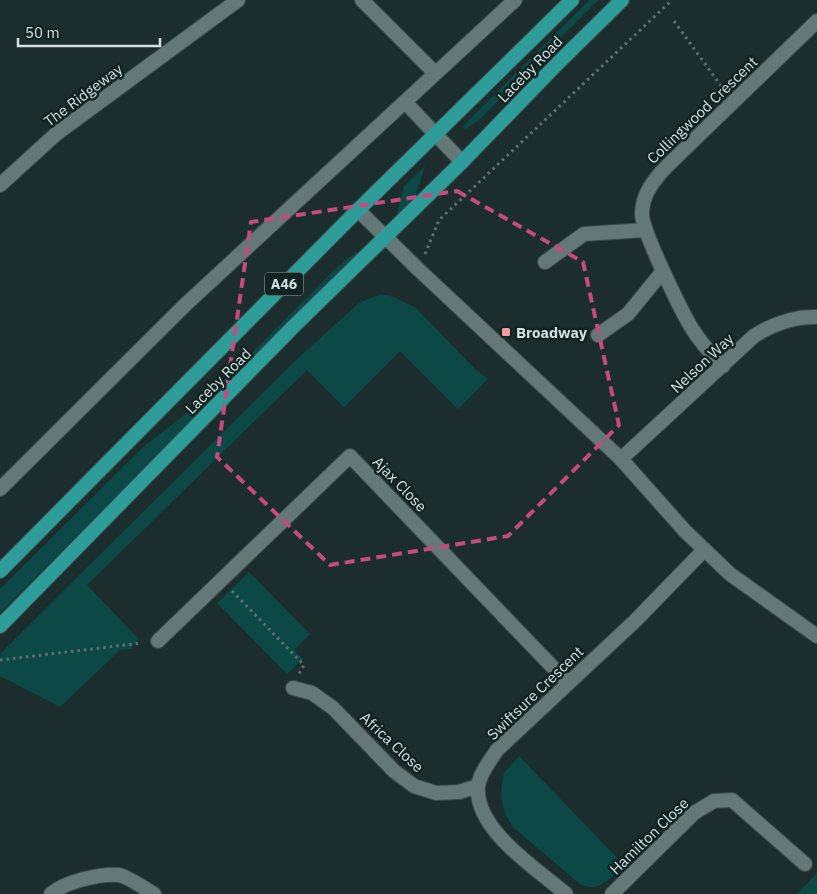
<svg xmlns="http://www.w3.org/2000/svg" width="817" height="894" font-family="'IBM Plex Sans',sans-serif">
<rect width="100%" height="100%" fill="#1b2e2d"/>
<path fill="#0c4846" d="M589,0H598L480,119L466,129L462,127Z
M425,166L415,198L396,219L404,186Z
M356,252L358,254L0,613V589L142,448L211,394L334,270Z
M381,294L394,297L416,308L477,371L488,379L458,409L400,351L344,407L307,370L87,585L139,639L132,647L133,649L120,650L60,707L0,676V654L297,359L359,303Z
M249,572L310,634L294,650L303,659L287,674L217,603Z
M519,756L624,865C612,877 598,894 580,884L514,828L506,816L501,799L502,782L504,773Z
M817,873V894H797Z"/>
<g fill="none" stroke-linecap="round" stroke-linejoin="round">
<g stroke="#3a4b4a" stroke-width="16">
<path id="minor" d="M362,0L435,73
M405,102L462,162
M0,185L56,134L238,0
M545,262L584,234L645,230
M598,335L628,314L663,271
M723,366C711,354 700,342 691,327C681,310 642,231 642,214C642,195 653,181 666,167L817,21
M621,459L754,336C773,324 794,316 817,317
M0,489L185,305L515,0
M158,641L350,456L568,683
M293,688L312,693L333,708L394,771L414,786L436,793L459,792L478,786
M51,894C64,882 101,873 119,875C129,877 145,889 154,894
M566,894C537,869 475,830 478,787C479,774 490,761 497,750L635,621L704,550
M612,894L694,813L714,801L732,800L805,864"/>
</g>
<g stroke="#3a4b4a" stroke-width="16">
<path id="tertiary" d="M358,210L419,270L621,459L685,531L730,574L817,636"/>
</g>
<g stroke="#3a4b4a" stroke-width="16">
<path id="trunk" d="M0,571L358,210L572,0
M0,626L293,327L462,162L560,61L622,0"/>
</g>
<path stroke="#5f706f" stroke-width="3" stroke-dasharray="2.5 4" stroke-linecap="butt" d="M674,21L724,90
M425,254L439,220L672,0
M232,591L304,665L299,674
M0,660L142,643"/>
<use href="#minor" stroke="#637877" stroke-width="14"/>
<use href="#tertiary" stroke="#637877" stroke-width="14"/>
<use href="#trunk" stroke="#2e9d9a" stroke-width="14"/>
</g>
<path fill="none" stroke="#c64a7c" stroke-width="4" stroke-dasharray="10 6" stroke-linejoin="round" d="M457,191L583,262L619,425L508,536L330,565L217,457L251,222Z"/>
<rect fill="#f49aa4" stroke="#112423" stroke-width="2" x="501" y="327" width="10" height="10" rx="2.5"/>
<g text-anchor="middle" dominant-baseline="central" stroke-width="5" stroke-linejoin="round" paint-order="stroke">
<rect fill="#112423" stroke="#9aa8a7" stroke-width="1" x="265" y="272.5" width="38" height="23" rx="4"/>
<g font-size="14" font-weight="bold" fill="#d4e0df">
<text x="284" y="284">A46</text>
</g>
<g font-size="15" fill="#d4e0df" stroke="#112423">
<text transform="translate(530 69) rotate(-46)">Laceby Road</text>
<text transform="translate(83 95) rotate(-37)">The Ridgeway</text>
<text transform="translate(702 110) rotate(-44)">Collingwood Crescent</text>
<text transform="translate(702 363) rotate(-43)">Nelson Way</text>
<text transform="translate(218 381) rotate(-45)">Laceby Road</text>
<text transform="translate(400 484) rotate(46)">Ajax Close</text>
<text transform="translate(535 693) rotate(-44)">Swiftsure Crescent</text>
<text transform="translate(392 742) rotate(43)">Africa Close</text>
<text transform="translate(649 836) rotate(-44)">Hamilton Close</text>
</g>
<g font-size="15" font-weight="bold" fill="#d4e0df" stroke="#112423" text-anchor="start">
<text x="516" y="332">Broadway</text>
</g>
</g>
<path d="M18 38v8h142v-8" fill="none" stroke="#d4e0df" stroke-width="2.5"/>
<text x="25" y="38" font-size="15" fill="#d4e0df" stroke="#112423" stroke-width="4" paint-order="stroke">50 m</text>
</svg>
